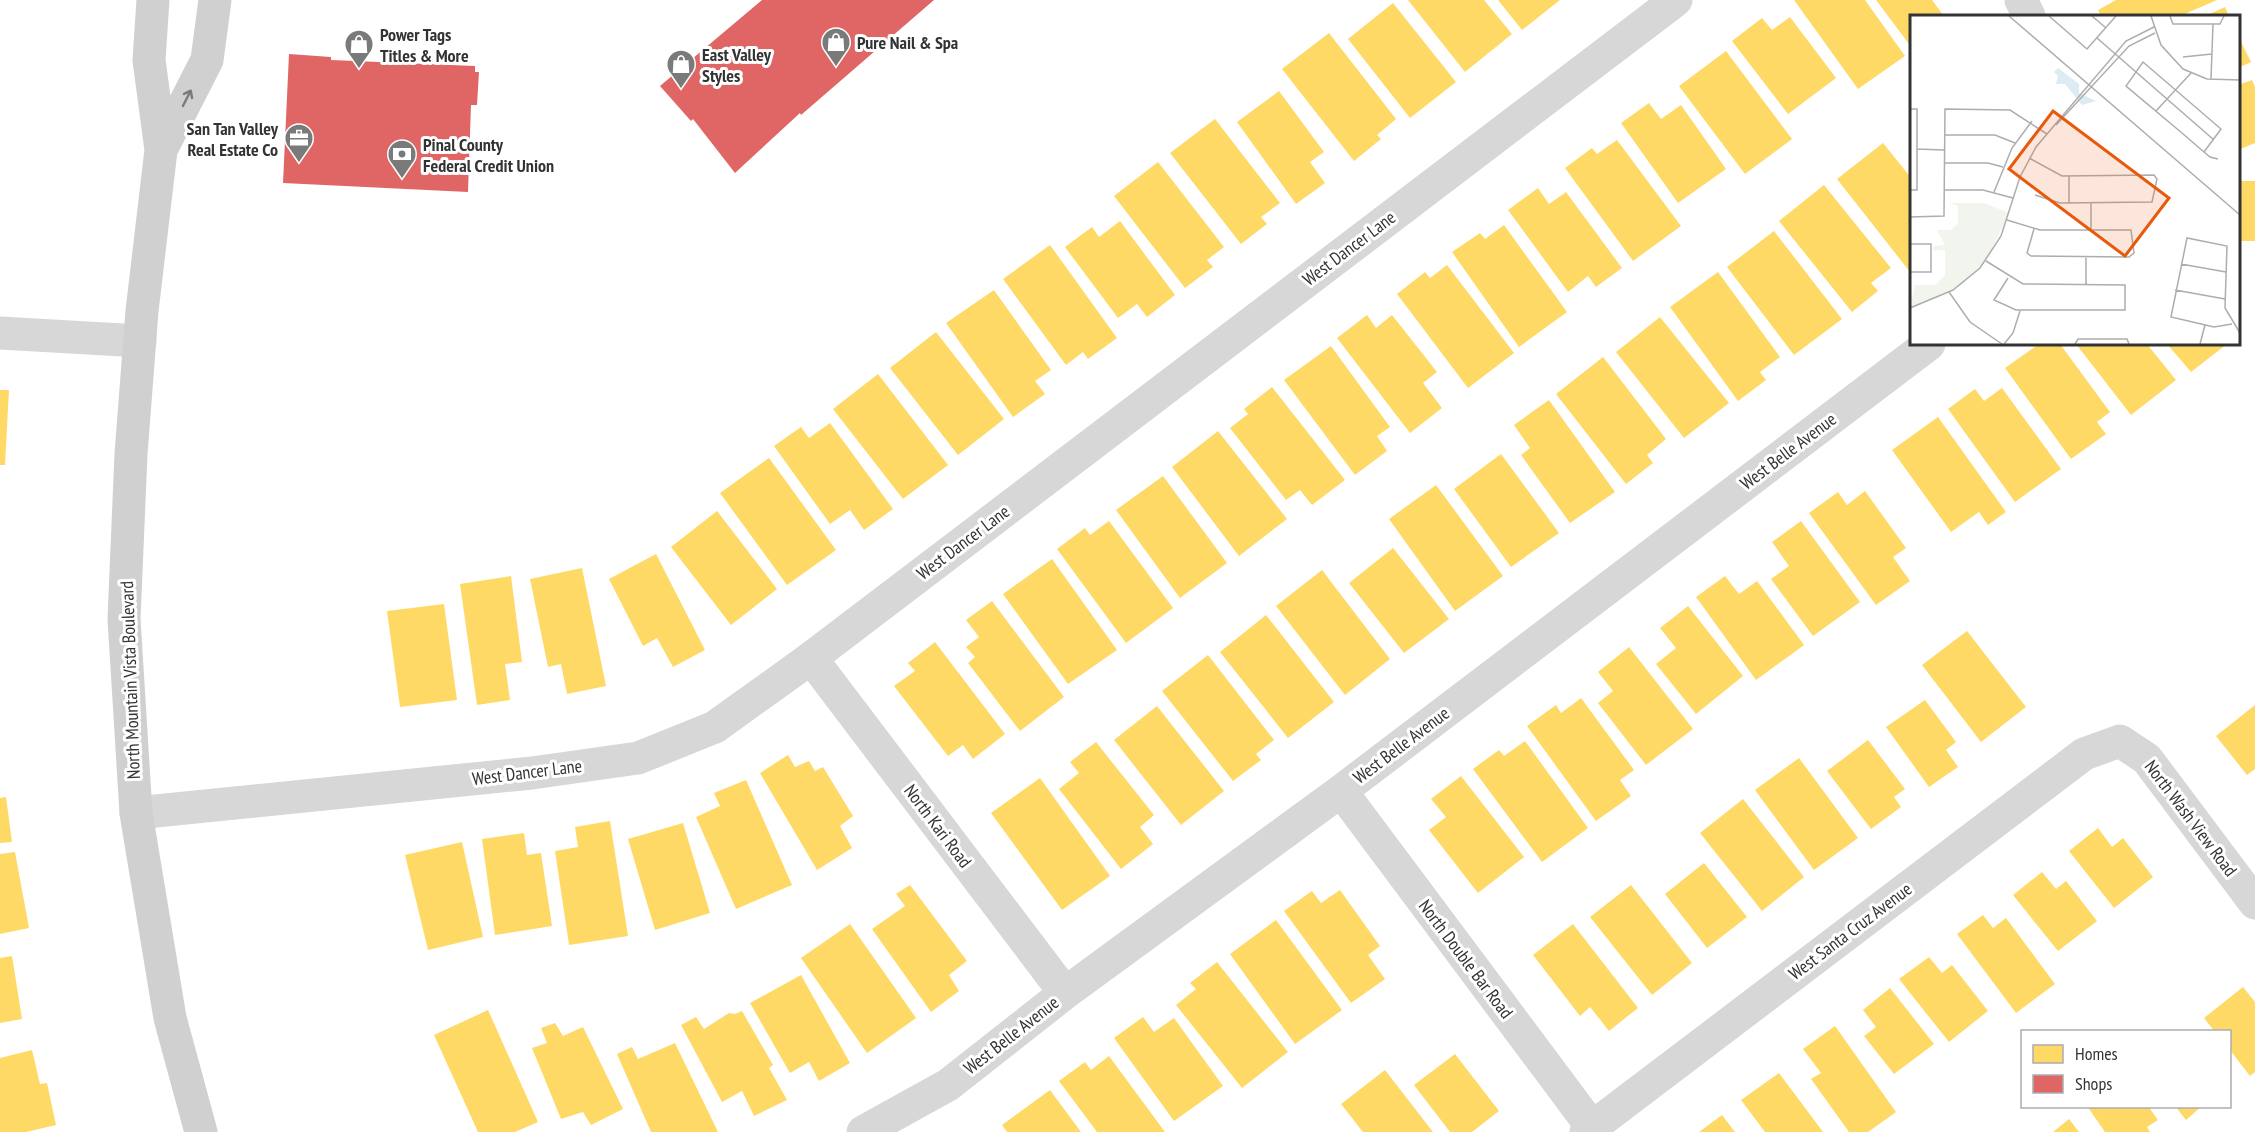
<svg xmlns="http://www.w3.org/2000/svg" width="2255" height="1132" font-family="'PT Sans Narrow',sans-serif">
<rect width="100%" height="100%" fill="#fff"/>
<path fill="#ffd966" d="M1408,0H1484L1512,34L1465,72Z
M1498,0H1560L1522,30Z
M1794,0H1865L1905,56L1858,89Z
M1876,0H1932L1944,16H1912V48Z
M2116,0H2217L2180,16H2101L2098,10Z
M1393,3L1456,82L1410,118L1348,39Z
M2225,7L2229,16H2205Z
M1790,17L1836,78L1788,114L1732,41L1762,18L1772,30Z
M1329,33L1396,119L1377,135L1381,139L1354,161L1282,69Z
M2238,36L2251,62L2238,68Z
M1726,51L1792,139L1745,174L1679,86Z
M2252,80L2255,87V143L2238,150V85Z
M1279,91L1324,152L1310,162L1325,183L1296,204L1237,122Z
M1649,103L1661,119L1681,105L1726,169L1678,203L1621,123Z
M1215,119L1280,203L1261,217L1267,224L1241,244L1170,153Z
M1617,140L1681,226L1633,261L1565,168L1592,148L1597,154Z
M1883,143L1912,179L1910,272L1837,179Z
M1158,162L1224,247L1207,260L1213,267L1185,288L1114,196Z
M2238,181H2255V241H2238Z
M1824,185L1891,268L1871,283L1878,291L1852,312L1779,221Z
M1538,188L1549,204L1566,192L1622,268L1596,287L1588,276L1568,292L1508,210Z
M1120,221L1175,295L1147,317L1137,304L1118,318L1065,247L1092,227L1099,237Z
M1504,225L1567,312L1519,347L1452,252L1480,233L1485,239Z
M1774,231L1842,319L1794,355L1727,267Z
M1050,245L1117,338L1088,359L1083,352L1066,365L1003,279Z
M1447,265L1514,353L1468,388L1397,294L1425,272L1430,278Z
M1718,272L1780,357L1760,372L1766,380L1738,401L1670,307Z
M994,290L1051,370L1035,381L1045,394L1013,417L946,323Z
M1367,315L1376,328L1392,315L1437,372L1423,383L1442,408L1410,433L1337,338Z
M1660,317L1729,403L1684,438L1616,352Z
M936,332L1004,419L958,455L890,368Z
M2039,344H2060L2110,412L2097,422L2106,434L2071,459L2005,368Z
M2076,344H2147L2176,380L2131,415Z
M2167,344H2227L2191,372Z
M1331,346L1390,427L1377,436L1387,451L1355,475L1284,380Z
M1603,357L1666,439L1647,455L1653,463L1626,484L1556,394Z
M878,374L948,465L903,499L833,409Z
M1272,387L1345,480L1312,505L1300,490L1286,500L1230,428L1248,414L1244,409Z
M2002,388L2061,469L2015,502L1948,409L1975,389L1984,401Z
M0,390H9L5,465H0Z
M1549,400L1615,492L1570,523L1521,455L1530,448L1514,425Z
M1938,417L2006,512L1988,525L1979,512L1951,532L1892,450Z
M830,423L893,509L864,530L850,510L830,524L774,446L801,427L809,438Z
M1218,431L1287,519L1239,556L1172,467Z
M1501,454L1559,533L1511,567L1454,489Z
M769,458L836,550L787,585L720,493Z
M1163,476L1227,563L1180,598L1116,510Z
M1436,485L1503,576L1455,611L1389,519Z
M1865,491L1906,548L1893,557L1910,581L1876,605L1809,513L1838,492L1847,505Z
M717,511L777,589L731,625L671,547Z
M1109,521L1173,608L1126,643L1057,549L1085,528L1090,535Z
M1801,521L1860,602L1813,636L1771,579L1789,566L1772,542Z
M1393,548L1449,619L1404,653L1349,583Z
M656,554L705,650L673,667L657,638L643,646L609,579Z
M1052,559L1117,650L1068,684L1003,594Z
M582,568L606,686L567,694L561,664L548,667L530,579Z
M1322,570L1390,659L1345,695L1276,606Z
M511,576L522,662L505,664L510,700L477,705L460,584Z
M1725,576L1739,594L1757,581L1804,645L1756,680L1696,597Z
M992,601L1064,697L1020,731L968,663L975,657L966,647L979,637L966,620Z
M444,604L457,700L400,707L387,611Z
M1688,606L1743,676L1696,714L1656,664L1676,648L1660,628Z
M1266,615L1334,702L1288,738L1220,652Z
M1967,631L2026,707L1981,742L1922,665Z
M935,642L1005,734L973,759L963,745L948,756L894,686L915,671L908,663Z
M1629,647L1693,729L1646,765L1598,703L1613,691L1598,672Z
M1208,655L1274,740L1256,754L1261,760L1233,781L1162,691Z
M1581,698L1634,770L1620,780L1631,796L1596,821L1527,726L1556,705L1561,713Z
M1925,700L1956,742L1946,750L1958,767L1929,787L1886,727Z
M2255,705V769L2247,775L2216,736Z
M1157,706L1224,791L1181,825L1114,740Z
M1868,740L1905,789L1894,797L1901,807L1871,829L1827,771Z
M1525,741L1588,828L1542,862L1473,769L1499,750L1504,756Z
M1096,742L1154,815L1140,827L1153,844L1121,869L1059,789L1079,773L1070,762Z
M788,755L795,767L809,761L815,771L823,767L853,816L840,826L852,848L817,870L760,773Z
M1799,758L1858,838L1814,870L1755,790Z
M1461,776L1524,857L1478,893L1429,830L1446,817L1431,799Z
M1040,778L1110,876L1062,910L991,813Z
M746,780L792,885L736,909L696,817L720,806L714,793Z
M6,797L12,842L0,843V798Z
M1743,799L1804,877L1762,911L1700,833Z
M610,821L628,936L569,945L555,851L578,847L575,827Z
M683,823L710,913L655,930L628,839Z
M2098,828L2112,847L2123,838L2153,877L2114,908L2069,851Z
M524,833L527,855L541,853L552,926L495,935L482,839Z
M462,842L483,937L428,950L405,855Z
M15,852L29,928L0,934V854Z
M1704,863L1747,917L1707,948L1665,894Z
M2042,872L2056,889L2066,881L2097,921L2058,951L2013,895Z
M910,885L967,961L949,975L959,991L931,1012L872,929L905,906L896,894Z
M1631,885L1692,963L1652,995L1590,917Z
M1340,890L1380,946L1368,955L1385,979L1351,1003L1284,911L1312,891L1321,903Z
M1983,915L1993,928L2006,918L2055,984L2016,1013L1957,934Z
M1276,920L1342,1010L1295,1044L1230,954Z
M850,924L916,1018L867,1053L801,958Z
M1573,924L1638,1008L1609,1031L1590,1007L1580,1016L1533,955Z
M12,956L22,1019L0,1023V958Z
M1929,957L1942,973L1952,965L1988,1011L1949,1042L1899,979Z
M1217,962L1288,1052L1242,1088L1176,1005L1196,989L1190,983Z
M801,975L850,1063L819,1081L809,1062L790,1073L750,1003Z
M2243,987L2255,1002V1072L2250,1076L2230,1050V1032H2215L2204,1018Z
M1890,988L1934,1044L1894,1074L1864,1036L1876,1027L1863,1010Z
M488,1010L538,1122L515,1132H478L434,1035Z
M742,1011L773,1065L769,1068L787,1100L754,1116L742,1091L722,1102L681,1025L696,1017L704,1029L729,1013L735,1014Z
M1143,1017L1154,1032L1174,1018L1223,1086L1174,1121L1114,1038Z
M555,1023L563,1036L583,1027L623,1109L591,1125L583,1112L561,1119L532,1048L547,1043L541,1028Z
M1835,1026L1896,1112L1868,1132H1849L1811,1079L1821,1073L1803,1049Z
M675,1043L688,1070L718,1132H651L617,1054L632,1047L638,1059Z
M32,1050L40,1084L47,1083L56,1125L26,1132H0V1058Z
M1455,1054L1499,1111L1472,1132H1450L1414,1085Z
M1109,1056L1165,1132H1097L1059,1081L1085,1062L1091,1070Z
M1385,1070L1433,1132H1363L1341,1104Z
M1779,1073L1823,1132H1765L1741,1100Z
M1050,1090L1081,1132H1007L1002,1125Z
M2087,1106H2148L2158,1120L2147,1127L2150,1132H2105Z
M2175,1106H2202L2186,1120Z
M1722,1115L1735,1132H1699Z
M2069,1119L2079,1132H2053Z"/>
<path fill="#e06666" d="M762,0H934L801,115L800,113L735,173L693,119L691,121L660,86Z
M289,54L331,57V60L475,66V72H479L477,105H471L468,192L283,183Z"/>
<g fill="none" stroke-linecap="round" stroke-linejoin="round">
<path stroke="#d7d7d7" stroke-width="33" d="M2021,0L2029,16
M0,333L140,341
M811,658L1065,993
M1341,791L1592,1127
M136,813L532,773L638,758L715,727L811,658L1676,0
M863,1132L948,1085L1065,993L1341,791L1929,344
M1586,1132L2084,754L2120,741L2147,759L2255,903"/>
<path stroke="#d0d0d0" stroke-width="33" d="M153,0L149,60L161,150L142,311L131,454L124,619L136,813L170,1018L201,1132
M161,150L207,60L215,0"/>
</g>
<defs><path id="oneway-shaft" d="M-6 0H5M1.5-3L5.5 0L1.5 3" fill="none" stroke-width="1.6" stroke-linecap="round" stroke-linejoin="round" transform="scale(1.5)"/></defs>
<use stroke="#7a7a7a" href="#oneway-shaft" transform="translate(187 98) rotate(-63)"/>
<defs>
<g id="shop-pin" transform="scale(1.5)"><path d="M0 17L-7.5 6A9.5 9.5 0 1 1 7.5 6Z" fill="#7a7a7a" stroke="#fff"/><path d="M-5-2.5h2.3a2.7 3.5 0 0 1 5.4 0H5L5.5 6h-11ZM-1.5-2.5h3a1.5 2.3 0 0 0-3 0Z" fill="#fff"/></g>
<g id="office-pin" transform="scale(1.5)"><path d="M0 17L-7.5 6A9.5 9.5 0 1 1 7.5 6Z" fill="#7a7a7a" stroke="#fff"/><path d="M-6-3h4V-5.5h4V-3h4V5H-6ZM-1-4.5V-3h2v-1.5ZM-6 0V1H6V0Z" fill="#fff"/></g>
<g id="bank-pin" transform="scale(1.5)"><path d="M0 17L-7.5 6A9.5 9.5 0 1 1 7.5 6Z" fill="#7a7a7a" stroke="#fff"/><path d="M-6-4H6V4H-6ZM0-2.3a2.3 2.3 0 1 0 0 4.6a2.3 2.3 0 1 0 0-4.6Z" fill="#fff"/></g>
</defs>
<g fill-rule="evenodd">
<use href="#shop-pin" x="836" y="42"/>
<use href="#shop-pin" x="359" y="44"/>
<use href="#shop-pin" x="681" y="64"/>
<use href="#office-pin" x="299" y="138"/>
<use href="#bank-pin" x="402" y="154"/>
</g>
<g text-anchor="middle" dominant-baseline="central" stroke-width="6" stroke-linejoin="round" paint-order="stroke">
<g font-size="18" font-weight="bold" fill="#333" stroke="#fff" text-anchor="start">
<text x="380" y="34">Power Tags<tspan x="380" dy="21">Titles &amp; More</tspan></text>
<text x="857" y="42">Pure Nail &amp; Spa</text>
<text x="702" y="54">East Valley<tspan x="702" dy="21">Styles</tspan></text>
<text x="278" y="128" text-anchor="end">San Tan Valley<tspan x="278" dy="21">Real Estate Co</tspan></text>
<text x="423" y="144">Pinal County<tspan x="423" dy="21">Federal Credit Union</tspan></text>
</g>
<g font-size="18" fill="#333" stroke="#fff">
<text transform="translate(1349 248) rotate(-37)">West Dancer Lane</text>
<text transform="translate(1788 451) rotate(-37)">West Belle Avenue</text>
<text transform="translate(963 542) rotate(-37)">West Dancer Lane</text>
<text transform="translate(130 680) rotate(-92)">North Mountain Vista Boulevard</text>
<text transform="translate(1401 745) rotate(-37)">West Belle Avenue</text>
<text transform="translate(527 772) rotate(-7)">West Dancer Lane</text>
<text transform="translate(2191 818) rotate(53)">North Wash View Road</text>
<text transform="translate(938 826) rotate(53)">North Kari Road</text>
<text transform="translate(1850 931) rotate(-37)">West Santa Cruz Avenue</text>
<text transform="translate(1466 959) rotate(53)">North Double Bar Road</text>
<text transform="translate(1011 1035) rotate(-38)">West Belle Avenue</text>
</g>
</g>
<g transform="translate(1910 15)">
<rect width="330" height="330" fill="#fff"/>
<path d="M39,188H74L99,198L76,246L51,270L0,293L5,270H26L35,260V235H23L24,231L35,230L27,215H41L48,208V191Z" fill="#f1f5ed"/>
<path d="M148,53L169,69V78L186,86L172,90L155,69H146L148,61L144,57Z" fill="#ddebf3"/>
<path fill="none" stroke="#adadad" stroke-width="1.5" d="M99,1L330,200M139,1L177,34L206,1M182,1L196,13M241,1L251,30L273,54L297,64L330,65M260,1L263,9H310L314,1M187,23L304,125M273,42L302,39M301,64L303,9M0,94H7V175H0M246,96L281,58M146,110L219,31L245,18M34,120H85L105,128M7,134L34,135M294,137L311,114L233,47L216,71L272,118L294,137L300,142L308,144M119,143L152,161L244,160L247,164L242,187L150,188L125,180M35,148H78L93,152M159,161V188M34,175H73L103,183M84,177L102,133L122,106M0,202L34,201L35,94L100,95L137,119M97,205L130,215H221L224,238L219,242L121,241L117,238L124,214M181,215V188M0,229H21V257H0M176,242V269M76,246L113,269L215,270V295H106L84,285L98,263M271,249L316,257M265,275L315,284M39,277L60,307L92,329M0,293L43,275L70,253L91,221L110,162L126,132L216,26L244,12M322,309L304,312L261,302L277,223L317,231L315,293L330,318M94,329L103,318L110,296M165,329L168,324H217L219,329M290,329L295,310"/>
<path fill="#e8590c" fill-opacity="0.15" stroke="#e8590c" stroke-width="3" d="M143,96L259,183L215,241L99,154Z"/>
<rect width="330" height="330" fill="none" stroke="#333" stroke-width="3"/>
</g>
<rect x="2021" y="1030" width="210" height="78" fill="#ffffff" stroke="#adadad" stroke-width="1.5"/>
<rect x="2033" y="1045" width="30" height="18" fill="#ffd966" stroke="#adadad" stroke-width="1.5"/>
<text x="2075" y="1060" font-size="18" fill="#333333">Homes</text>
<rect x="2033" y="1075" width="30" height="18" fill="#e06666" stroke="#adadad" stroke-width="1.5"/>
<text x="2075" y="1090" font-size="18" fill="#333333">Shops</text>
</svg>
